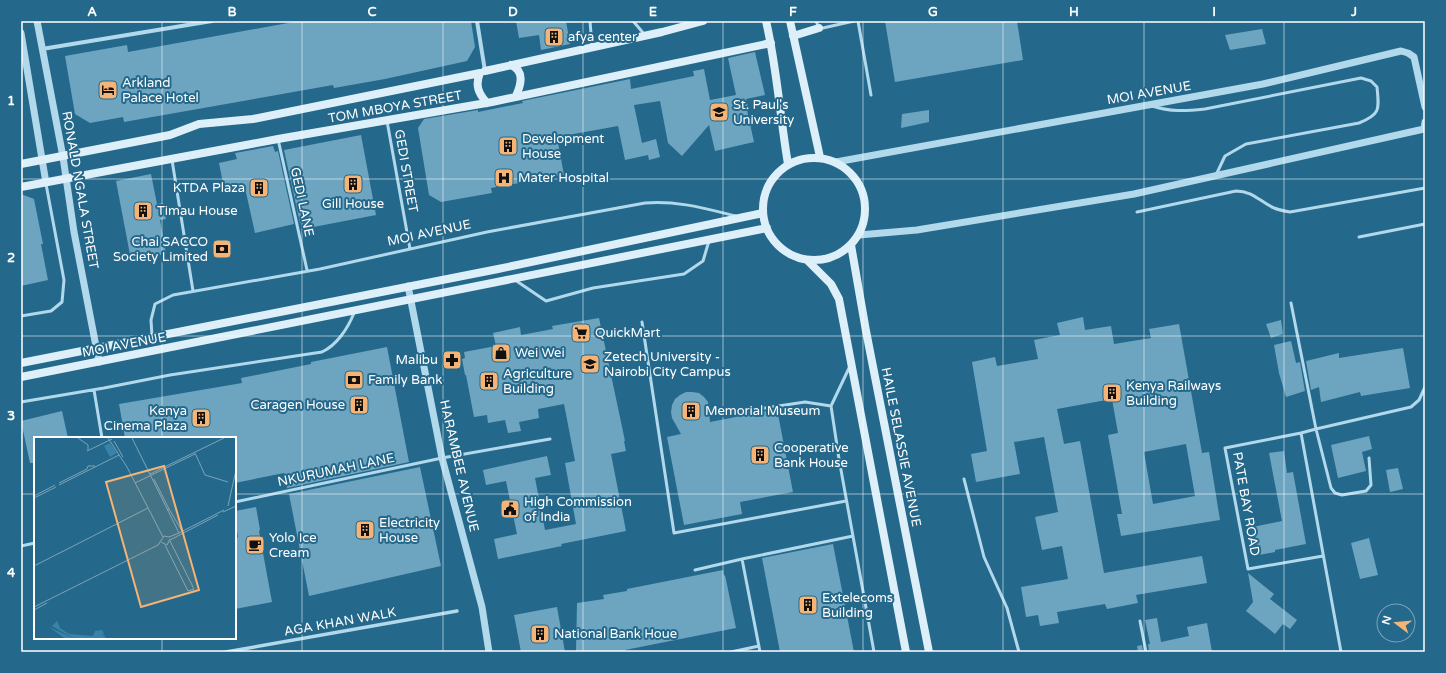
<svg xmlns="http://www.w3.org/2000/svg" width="1446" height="673" font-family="'Varela Round',sans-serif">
<rect width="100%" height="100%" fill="#24688b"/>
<path fill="#6da5c0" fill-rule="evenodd" d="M299,21H471L475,47L467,61L385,79L334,88L333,85L124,122L123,117L90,123L75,114L65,56L127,45L128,52Z
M516,21H566L570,44L541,50L539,35L519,38Z
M885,21H1017L1023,60L895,82Z
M1262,29L1266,44L1230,50L1225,35Z
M755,52L765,95L746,99L749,110H747L754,142L715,151L709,125L682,156L668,143L660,101L634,105L642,143L656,139L660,157L649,160L648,155L625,160L618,126L557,137L564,175L491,188L492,193L441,202L429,195L418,128L424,119L478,110V112L523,103L522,101L630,79L631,89L694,76L693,71L704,69L710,100L736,95L728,58Z
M929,110V122L901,128L902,114Z
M361,135L376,215L303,229L302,223H300L284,150Z
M273,146L275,152L278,151L294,224L255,233L245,188L225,193L219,163L237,159L235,153Z
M151,174L157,204L163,203L166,219L160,220L166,254L131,260L116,181Z
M21,194L34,199L43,244H41L48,280L21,286Z
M1083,317L1085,330L1111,326L1114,344L1151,338L1149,329L1179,324L1202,453L1209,452L1220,520L1121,536L1117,514H1122L1108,435L1118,433L1112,399L1057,409L1064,444L1080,441L1104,573L1202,556L1207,583L1136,595L1138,603L1107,609L1105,604L1057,612L1059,623L1040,626L1038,615L1026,617L1021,587L1068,579L1062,546L1042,550L1035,517L1058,512L1044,437L1014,442L1020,474L976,482L971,454L987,451L972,362L995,357L997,366L1038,359L1034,340L1060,335L1057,323ZM1186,444L1195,496L1153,504L1144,452Z
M599,318L625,441H624L626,451L611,454L626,531L561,544L562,546L498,559L494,539L517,534L506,481L486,485L483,470L547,456L551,475L535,478L545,530L576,524L565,463L575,461L564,404L538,409L539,418L519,422L521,431L508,433L505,420L488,423L487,415L474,417L466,375H465L462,359L465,358L464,352L496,346L493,333L520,327L521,335L553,329L552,326Z
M1281,320L1283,334L1271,338L1266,324Z
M1291,341L1296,363L1300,362L1305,391L1286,397L1279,373L1274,345Z
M387,347L409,462L287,488L284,473L235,483V438H125L119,404L242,383L241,378L311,364V362Z
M1403,348L1410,388L1361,396L1360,392L1321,402L1319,387L1311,390L1306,361L1339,353V358Z
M686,392H692L699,393L704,397L708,402L710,422L777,409L793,492L740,502L742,514L684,525L667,437L681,434L672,418L671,412L672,405L675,399L680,395Z
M62,411L68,438H35V463H30L21,421Z
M1369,436L1372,449L1362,452L1366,471L1338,478L1331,445Z
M1284,451L1287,473L1293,472L1306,544L1275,550V552L1259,555L1253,527L1282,521L1269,453Z
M420,467L441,566L309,596L289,494Z
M1398,468L1403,489L1390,492L1386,470Z
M256,507L260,530L259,531L272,602L235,609V538L238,537L235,521V511Z
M1369,538L1378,575L1360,579L1351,543Z
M833,544L854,652H780L762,558Z
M723,570L724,576L725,575L736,628L625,650L626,652H576L577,603L604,599L603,595L627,591V589Z
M1248,573L1274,594L1270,599L1297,620L1290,629L1283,624L1275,634L1246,611L1253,602Z
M557,607L565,652H521L514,615Z
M1157,618L1161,642L1189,636L1187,627L1207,623L1212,652H1149L1148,644H1150L1145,620Z
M1142,645L1143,652H1138L1137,646Z"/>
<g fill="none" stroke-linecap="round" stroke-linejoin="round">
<path stroke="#b1d8eb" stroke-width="3" d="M590,21L592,47
M633,21L645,35
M816,21L819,28H823L854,21
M858,21L871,95
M1152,106C1170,112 1186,111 1205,109L1361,78L1371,81L1377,87C1379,109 1381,114 1359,123L1246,144L1225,156L1216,175
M387,121L410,249
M278,139L307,270
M172,160L193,291
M1137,212L1236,191C1253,191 1259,201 1274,208C1279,210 1284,211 1290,212L1425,188
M1359,237L1425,224
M515,280L546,301L593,288L684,274L703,261L709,241
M1291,303L1316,429L1301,433
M21,316L51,311L62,302L64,280L46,184
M642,322L674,533L846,501
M152,336L151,320L155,304L173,295L320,269L487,232L645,203C676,200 707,209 736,216
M850,366L831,406L839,459L874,652
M94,390L102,438
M21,402L104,388L170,375L322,352C337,345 348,328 354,313
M745,411L805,402L831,406
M1369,458L1371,485L1366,491L1342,495L1335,493L1331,488L1316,429L1411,407L1419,400L1425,387
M964,479L984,557L1007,608L1019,652
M235,502L442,458L550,439
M21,546L35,543
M1323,556L1248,569L1225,448L1301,433L1341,652
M695,570L742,559
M1140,621L1146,652
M731,652L759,646
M760,652L742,559L853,536"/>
<path stroke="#b1d8eb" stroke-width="3.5" d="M226,652L457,611"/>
<path stroke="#b1d8eb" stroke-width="4" d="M477,21L485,71
M42,49L212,21"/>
<path stroke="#b1d8eb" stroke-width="7" d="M37,21L63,157L74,232L99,362
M21,33L46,183
M836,162L1263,84L1401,51L1408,53L1414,57L1425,107
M859,235L917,230L1134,194L1424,129L1425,122
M408,286L442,458L482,607L489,652"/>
<path stroke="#ddeff8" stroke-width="8" d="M766,21C777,68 780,117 788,164
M790,21L820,157
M793,36L819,28
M511,65C525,71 521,85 516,96
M485,71L662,32L703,21
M763 209a51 51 0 1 1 102 0a51 51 0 1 1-102 0Z
M21,164L170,135L199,124L253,119L480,73C475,85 478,93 487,103
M21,187L278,139L492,102L771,43
M851,245L866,331L929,652
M808,261L831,284L839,299L906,652
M21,363L498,269L763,213
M21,377L767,228"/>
</g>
<path fill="none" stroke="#fff" stroke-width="1" stroke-opacity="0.55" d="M162,21V438M302,21V652M443,21V652M583,21V652M723,21V652M863,21V652M1003,21V652M1144,21V652M1284,21V652M21,179H1425M21,336H1425M21,494H35M235,494H1425M162,638V652"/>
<defs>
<g id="building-square" transform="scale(1)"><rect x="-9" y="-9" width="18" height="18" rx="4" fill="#f5b475" stroke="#24688b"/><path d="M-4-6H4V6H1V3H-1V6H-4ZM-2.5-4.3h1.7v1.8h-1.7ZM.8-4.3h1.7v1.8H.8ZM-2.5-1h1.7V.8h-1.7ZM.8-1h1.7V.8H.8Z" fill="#111"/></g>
<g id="hotel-square" transform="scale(1)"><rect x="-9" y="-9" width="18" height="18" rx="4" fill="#f5b475" stroke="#24688b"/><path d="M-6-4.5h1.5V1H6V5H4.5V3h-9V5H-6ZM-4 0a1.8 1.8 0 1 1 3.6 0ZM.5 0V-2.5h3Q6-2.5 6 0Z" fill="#111"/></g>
<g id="university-square" transform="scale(1)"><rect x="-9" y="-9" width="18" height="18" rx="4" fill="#f5b475" stroke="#24688b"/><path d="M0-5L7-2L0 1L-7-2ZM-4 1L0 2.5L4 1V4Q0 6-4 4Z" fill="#111"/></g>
<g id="hospital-square" transform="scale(1)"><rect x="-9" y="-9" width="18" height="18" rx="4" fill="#f5b475" stroke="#24688b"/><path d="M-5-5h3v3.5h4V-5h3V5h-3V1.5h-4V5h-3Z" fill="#111"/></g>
<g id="bank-square" transform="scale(1)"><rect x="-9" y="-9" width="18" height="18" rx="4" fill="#f5b475" stroke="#24688b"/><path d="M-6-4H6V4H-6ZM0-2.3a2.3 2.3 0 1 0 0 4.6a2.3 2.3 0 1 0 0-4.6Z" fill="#111"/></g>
<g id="supermarket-square" transform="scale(1)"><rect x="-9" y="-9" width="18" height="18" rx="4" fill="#f5b475" stroke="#24688b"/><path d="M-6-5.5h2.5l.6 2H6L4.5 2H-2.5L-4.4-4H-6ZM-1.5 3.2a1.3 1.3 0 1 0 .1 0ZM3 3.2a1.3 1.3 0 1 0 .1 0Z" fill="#111"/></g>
<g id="shop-square" transform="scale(1)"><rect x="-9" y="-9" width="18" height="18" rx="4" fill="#f5b475" stroke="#24688b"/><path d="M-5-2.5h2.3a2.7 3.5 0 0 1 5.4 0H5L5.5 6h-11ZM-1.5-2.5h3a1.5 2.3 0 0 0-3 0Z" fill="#111"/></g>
<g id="pharmacy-square" transform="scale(1)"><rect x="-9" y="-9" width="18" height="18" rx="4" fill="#f5b475" stroke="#24688b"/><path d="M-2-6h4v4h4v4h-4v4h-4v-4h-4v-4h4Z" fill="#111"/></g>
<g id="civic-square" transform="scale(1)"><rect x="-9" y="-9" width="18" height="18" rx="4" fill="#f5b475" stroke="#24688b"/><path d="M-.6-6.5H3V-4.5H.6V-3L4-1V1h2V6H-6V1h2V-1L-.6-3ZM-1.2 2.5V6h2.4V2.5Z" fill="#111"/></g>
<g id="cafe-square" transform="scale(1)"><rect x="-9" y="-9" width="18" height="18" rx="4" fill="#f5b475" stroke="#24688b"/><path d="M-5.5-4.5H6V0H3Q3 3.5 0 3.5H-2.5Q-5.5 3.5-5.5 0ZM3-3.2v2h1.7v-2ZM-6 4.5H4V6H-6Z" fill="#111"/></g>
</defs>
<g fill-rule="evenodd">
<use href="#building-square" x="554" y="37"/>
<use href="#hotel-square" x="108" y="90"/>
<use href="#university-square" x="719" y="112"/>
<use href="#building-square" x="508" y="146"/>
<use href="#hospital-square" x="504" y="178"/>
<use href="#building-square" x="353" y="184"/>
<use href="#building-square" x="259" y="188"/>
<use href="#building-square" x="143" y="211"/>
<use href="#bank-square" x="222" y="249"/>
<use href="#supermarket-square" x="581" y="333"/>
<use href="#shop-square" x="501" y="353"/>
<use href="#pharmacy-square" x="452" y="360"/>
<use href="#university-square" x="590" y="364"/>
<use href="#bank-square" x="354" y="380"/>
<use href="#building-square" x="489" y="381"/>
<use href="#building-square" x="1112" y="393"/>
<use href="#building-square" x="359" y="405"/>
<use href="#building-square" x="691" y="411"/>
<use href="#building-square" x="201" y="418"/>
<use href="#building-square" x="760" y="455"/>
<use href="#civic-square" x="510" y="509"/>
<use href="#building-square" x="365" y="530"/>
<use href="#cafe-square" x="255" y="545"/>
<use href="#building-square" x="808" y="605"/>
<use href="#building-square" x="540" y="634"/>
</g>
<g text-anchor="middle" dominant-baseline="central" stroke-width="4" stroke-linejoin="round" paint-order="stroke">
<g font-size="13" fill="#fff" stroke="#24688b" text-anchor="start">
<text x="568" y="37">afya center</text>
<text x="122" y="83">Arkland<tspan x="122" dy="15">Palace Hotel</tspan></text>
<text x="733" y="105">St. Paul's<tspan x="733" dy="15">University</tspan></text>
<text x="522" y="139">Development<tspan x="522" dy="15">House</tspan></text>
<text x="518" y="178">Mater Hospital</text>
<text x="245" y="188" text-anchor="end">KTDA Plaza</text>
<text x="353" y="204" text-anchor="middle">Gill House</text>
<text x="157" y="211">Timau House</text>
<text x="208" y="242" text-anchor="end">Chai SACCO<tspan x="208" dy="15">Society Limited</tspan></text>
<text x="595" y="333">QuickMart</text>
<text x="515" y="353">Wei Wei</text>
<text x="604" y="357">Zetech University -<tspan x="604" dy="15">Nairobi City Campus</tspan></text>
<text x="438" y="360" text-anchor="end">Malibu</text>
<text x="503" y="374">Agriculture<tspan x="503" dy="15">Building</tspan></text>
<text x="368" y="380">Family Bank</text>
<text x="1126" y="386">Kenya Railways<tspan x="1126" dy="15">Building</tspan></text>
<text x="345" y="405" text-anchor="end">Caragen House</text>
<text x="187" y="411" text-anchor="end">Kenya<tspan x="187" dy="15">Cinema Plaza</tspan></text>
<text x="705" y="411">Memorial Museum</text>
<text x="774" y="448">Cooperative<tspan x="774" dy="15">Bank House</tspan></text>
<text x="524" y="502">High Commission<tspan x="524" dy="15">of India</tspan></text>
<text x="379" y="523">Electricity<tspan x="379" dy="15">House</tspan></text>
<text x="269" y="538">Yolo Ice<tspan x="269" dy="15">Cream</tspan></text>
<text x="822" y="598">Extelecoms<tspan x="822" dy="15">Building</tspan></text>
<text x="554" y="634">National Bank Houe</text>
</g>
<g font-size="13" fill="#fff" stroke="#24688b">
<text transform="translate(1149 93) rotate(-10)">MOI AVENUE</text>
<text transform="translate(395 107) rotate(-10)">TOM MBOYA STREET</text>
<text transform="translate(406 171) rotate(80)">GEDI STREET</text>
<text transform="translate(80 190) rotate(80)">RONALD NGALA STREET</text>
<text transform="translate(302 202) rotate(78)">GEDI LANE</text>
<text transform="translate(429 233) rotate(-12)">MOI AVENUE</text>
<text transform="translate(124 345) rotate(-11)">MOI AVENUE</text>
<text transform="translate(901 447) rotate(79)">HAILE SELASSIE AVENUE</text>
<text transform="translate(459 466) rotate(77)">HARAMBEE AVENUE</text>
<text transform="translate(336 470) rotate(-12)">NKURUMAH LANE</text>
<text transform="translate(1246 504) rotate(80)">PATE BAY ROAD</text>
<text transform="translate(340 622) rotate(-10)">AGA KHAN WALK</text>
</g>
</g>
<g transform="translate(34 437)">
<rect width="202" height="202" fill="#24688b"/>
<path d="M76,6L83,16L76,20L70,9ZM23,184L26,191L35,197L59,199L61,194L68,193L70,197L66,199L70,198L72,201H30L15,190L39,201L18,189Z" fill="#3884a8"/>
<path fill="none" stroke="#7ca4b9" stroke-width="1" d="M44,1L54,8V13M74,1L93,30L129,100M98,1L145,96M80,4L89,20M53,14L78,2M161,16L171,38L194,45M116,37L190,1M120,42L135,72L133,73M25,46L53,32L54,29H61M101,46L161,17M25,48L85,18M0,59L21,48M0,61L22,50M194,69L202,33M135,72L148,94M189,75L202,69M136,103L184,78M127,105L133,108L136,102M131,108L154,154L160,152L136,104M0,129L114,71M0,170L124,108L130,99L135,100L145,96L190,73M0,173L13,166"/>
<path fill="#f5b475" fill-opacity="0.15" stroke="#f5b475" stroke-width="2" d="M130,29L165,153L107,170L72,45Z"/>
<rect width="202" height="202" fill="none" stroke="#fff" stroke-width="2"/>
</g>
<rect width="1446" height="673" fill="none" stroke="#24688b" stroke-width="44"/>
<g transform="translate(1396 623) rotate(286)"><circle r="19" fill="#24688b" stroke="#7ca4b9"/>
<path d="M0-3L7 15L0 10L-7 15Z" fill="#f5b475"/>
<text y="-6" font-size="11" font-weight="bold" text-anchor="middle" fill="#ffffff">N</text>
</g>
<rect x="22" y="22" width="1402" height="629" fill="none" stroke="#fff" stroke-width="1.5"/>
<g font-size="13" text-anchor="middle" font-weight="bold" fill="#fff">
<text x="92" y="16">A</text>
<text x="232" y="16">B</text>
<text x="372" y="16">C</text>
<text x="513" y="16">D</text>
<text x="653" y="16">E</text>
<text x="793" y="16">F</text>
<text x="933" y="16">G</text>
<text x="1074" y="16">H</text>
<text x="1214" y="16">I</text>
<text x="1354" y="16">J</text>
<text x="11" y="105">1</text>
<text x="11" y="262">2</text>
<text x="11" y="420">3</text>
<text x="11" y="577">4</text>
</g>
</svg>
